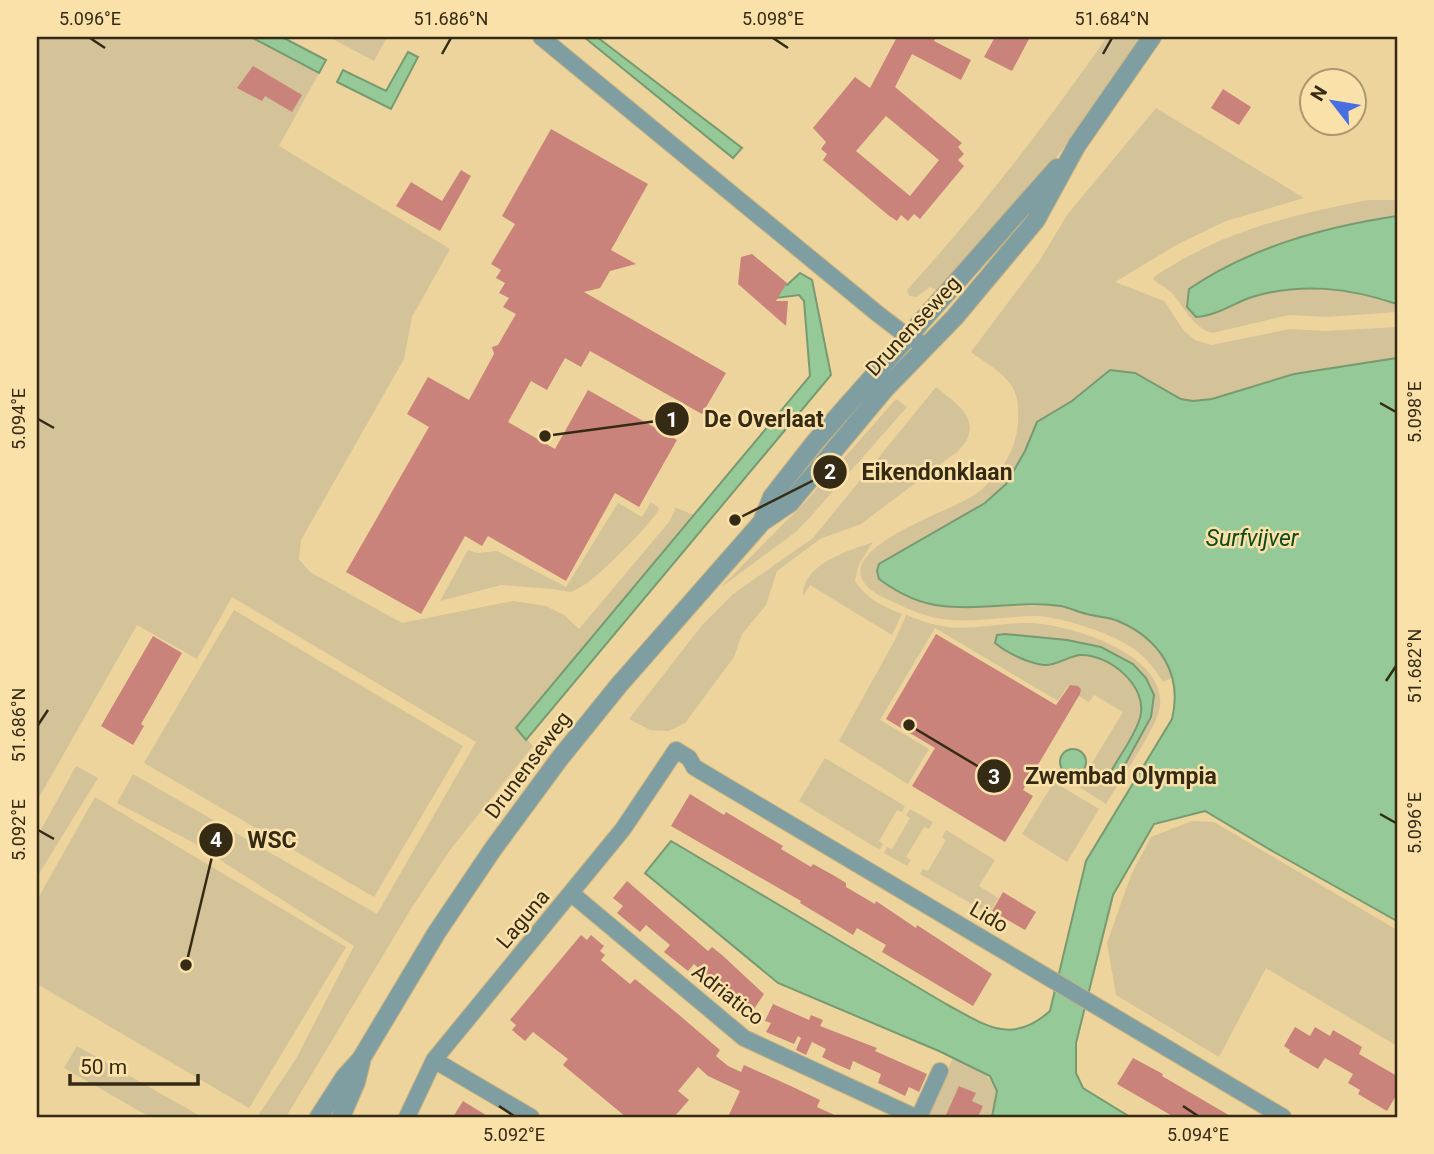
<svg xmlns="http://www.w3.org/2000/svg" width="1434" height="1154" font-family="Roboto,sans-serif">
<rect width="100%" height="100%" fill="#edd49c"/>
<path fill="#d4c298" d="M37,37H251L319,73L279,146L450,249L412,317L404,359L301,540L299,559L310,572L402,623L513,601L546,606L564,615L579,629L669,522L675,510L674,507L694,515L517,728L533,746L450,850L409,912L286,1117H257L296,1059L354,946L194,843L117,803L133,774L377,914L476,742L232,597L197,659L137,625L37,801Z
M329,37H387L374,61Z
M1107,37H1143L1100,99L1056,158L941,292L930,287L917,297L909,296L907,290C980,210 1045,126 1107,37Z
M1156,108L1304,198L1226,221L1178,244L1115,282L1164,301L1184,331L1195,340L1211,345L1290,329L1326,331L1397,327V358L1294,374L1212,399L1193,401L1181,399L1135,373L1110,370L1072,401L1037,422L1025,451L1006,484L985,503L879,564L968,607L1061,606L1116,620L1146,637L1167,661L1172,678L1163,682C1155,669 1145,656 1131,647C1110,633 1062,617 1036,616C1008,616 980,622 952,620C930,619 910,610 891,601C881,596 868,591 862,579C846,544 952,510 973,496C998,479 1017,451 1018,421C1019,408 1018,392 1008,381C999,370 983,361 971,352L1040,260L1067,215Z
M1368,200H1397V216L1357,222L1266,248L1189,289L1187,307L1224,308L1254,296L1280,291L1305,288L1364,293L1397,304V312L1326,317L1289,315L1212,333C1191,326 1186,309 1172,293C1166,287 1159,285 1153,279L1155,276C1179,261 1205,246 1232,236C1275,219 1322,209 1368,200Z
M936,387C950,399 977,414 968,437C967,442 961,447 958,451L861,524L820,539L777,571L766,605L742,634L734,657L685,723L669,731L650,730L629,719L703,624L733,594L813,538Z
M896,399L907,407L811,516L797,531L720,588L806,501Z
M651,502L659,508C657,519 602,572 590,581C584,585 577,589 571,592L552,589L501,585L440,601L468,550L478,553L497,551L566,587L618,503L642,517Z
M873,542L859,564L855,581C867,599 882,606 902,614L892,635L810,585L803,596C803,563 849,551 873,542Z
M234,610L463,746L374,897L144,763Z
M906,615C919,620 933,625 947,627C975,630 1004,622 1032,623C1071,625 1166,654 1160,706C1158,727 1118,783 1106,804L1078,786L1123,712L1094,695L1089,702L1079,696L1080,691L1074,685L1067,687L1058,701L935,628L880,720L929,749L908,784L839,741L896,638Z
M825,758L905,806L902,812L897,810L879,841L883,844L880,850L799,801Z
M76,766L98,778L37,877V837Z
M1054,782L1099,809L1067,862L1022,834Z
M95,797L346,947L249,1108L37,984V900Z
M910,809L933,822L929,829L924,827L906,857L911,860L907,866L884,853L887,847L892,849L910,818L906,815Z
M1192,821L1214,822L1397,930V1046L1266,968L1219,1057L1116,995L1107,943L1131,875L1151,837Z
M946,830L995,860L979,886L998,898L989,914L920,874L923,869L928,871L946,840L942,837Z
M77,1046L202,1117H150L64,1068Z
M953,1058C984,1074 1007,1078 992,1117H978L983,1106L972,1101L975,1093L960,1086L945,1117H926Z"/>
<path fill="#95ca98" stroke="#789a71" stroke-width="2" d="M251,37H282L326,60L319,73Z
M584,37H597L742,148L733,158Z
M408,52L418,57L391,109L337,82L343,70L386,91Z
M1397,216V304C1349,288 1302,282 1252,297C1234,303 1216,316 1196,317L1187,307L1189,289C1251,247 1324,227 1397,216Z
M800,273L812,280L831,375L526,740L516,728L810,376L804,301L799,295L776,298L773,279L787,285Z
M1397,358V921L1274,852L1205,811L1154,824L1113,895L1076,1043V1073L1083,1088L1130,1117H992L997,1091L990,1076L939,1051L778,983L645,873L671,841L946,1004C985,1025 1011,1046 1050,1011L1086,861L1172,719C1183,674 1160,639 1118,621C1109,617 1097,617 1087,614C1078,612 1070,608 1061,606C1022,600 982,611 943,606C919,604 898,593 879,579L877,571L879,564L985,503L1006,484L1025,451L1037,422L1072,401L1110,370L1135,373L1181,399L1193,401L1212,399L1294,374Z
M1005,634L1067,640L1101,647L1133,664L1146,678L1154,695L1151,717L1116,781H1112L1109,775C1119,756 1134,738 1140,718C1149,686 1109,654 1080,655C1068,656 1057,666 1044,665C1028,663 1007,653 995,643L997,635Z
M1060 762a13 13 0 1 1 26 0a13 13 0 1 1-26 0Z"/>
<path fill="#ca837b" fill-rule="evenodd" d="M897,37H936L934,41L971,60L961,80L912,54L895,87L962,143L958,147L964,154L958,160L964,166L920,219L914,214L908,221L901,215L897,221L888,215L823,160L827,154L821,149L826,142L813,128L855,77L870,88ZM886,116L939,160L910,196L856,151Z
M995,37H1030L1012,71L984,57Z
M253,66L302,95L292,112L265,96L262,101L237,88Z
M1223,89L1251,107L1239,125L1211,108Z
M551,129L648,184L611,250L636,264L610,271L600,288L584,292L726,373L702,414L590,351L581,367L565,358L547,390L531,381L508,422L555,449L588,390L677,440L639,507L615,493L566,581L488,536L482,546L465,536L421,614L346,572L429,427L407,414L428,377L469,400L494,354L492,347L498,345L516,314L503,307L509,298L499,293L505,283L496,278L501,270L491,264L515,224L502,216Z
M461,170L471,176L440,231L396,206L411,182L442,201Z
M752,254L787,283L776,301H788L786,326L738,284L741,257Z
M936,634L1056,705L1070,685L1078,686L1081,689L1080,694L1023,790L1033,796L1005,842L912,786L935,748L886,719Z
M153,636L182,653L141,724L144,726L133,745L101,726Z
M690,794L724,815L726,812L783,846L781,849L811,867L813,864L833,875L846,883V887L875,904L876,901L916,928L917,925L992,974L973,1006L882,952L886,945L857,928L853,935L800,903L801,901L671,826Z
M627,881L708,951L712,947L722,955L764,994L752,1012L741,1003L735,1010L711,991L717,984L705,974L694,964L688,971L664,952L670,945L646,925L640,932L617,913L623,906L613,898Z
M1003,892L1036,912L1025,930L992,911Z
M581,935L587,940L591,935L604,946L600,951L605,955L601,960L630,984L635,979L678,1014L720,1050L716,1056L728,1066L741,1072L744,1065L795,1088L820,1100L817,1107L839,1117H728L740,1091L708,1076L698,1067L678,1091L689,1100L674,1117H626L563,1065L568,1059L533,1032L525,1041L512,1030L516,1025L510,1020Z
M773,1004L809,1020L811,1015L823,1020L820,1026L877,1048L875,1051L927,1074L919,1092L909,1087L905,1096L891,1089L878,1083L881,1074L853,1061L850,1070L836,1064L822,1057L826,1049L812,1042L806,1055L796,1050L801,1038L798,1036L794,1044L766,1032L771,1023L765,1021Z
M1295,1027L1310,1036L1315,1027L1330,1036L1333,1030L1362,1047L1359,1054L1397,1076V1094L1387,1111L1358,1094L1360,1090L1348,1083L1353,1074L1325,1058L1318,1069L1289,1052L1290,1050L1284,1046Z
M1133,1058L1163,1074L1162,1076L1232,1117H1174L1117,1084Z
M959,1086L976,1093L972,1101L983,1106L978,1117H945Z
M463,1101L489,1117H453Z"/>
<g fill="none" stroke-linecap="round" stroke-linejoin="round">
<g stroke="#c8b281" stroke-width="18">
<path id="minor" d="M541,37L878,314L908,337L927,346
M572,894L744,1038L915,1117
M434,1060L531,1117
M407,1117L434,1060L623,829L676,750L689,758L694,767L1283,1117
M919,1117L940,1071"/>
</g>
<g stroke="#c8b281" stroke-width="20">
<path id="tertiary" d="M762,522L772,497L815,442L1057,168
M319,1117L344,1078L361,1059L437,932L493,849L560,758L619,685L762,522L790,503L885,389L955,317L1036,220L1077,145L1152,37
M341,1117L356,1082L361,1062"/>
</g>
<use href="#minor" stroke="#7f9ea2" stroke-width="16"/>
<use href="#tertiary" stroke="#7f9ea2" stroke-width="18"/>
</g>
<path fill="none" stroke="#352b15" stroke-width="2.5" d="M90,38L105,48M773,38L788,48M442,54L451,38M1103,54L1112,38M1380,403L1396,412M38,419L54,428M1386,681L1396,666M38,725L48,710M1380,814L1396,823M38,830L54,839M499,1106L514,1116M1183,1106L1198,1116"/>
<g text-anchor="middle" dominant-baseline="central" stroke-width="5" stroke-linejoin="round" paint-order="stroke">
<g font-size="21" fill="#352b15" stroke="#fae1a9">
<text transform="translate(913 326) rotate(-47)">Drunenseweg</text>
<text transform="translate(528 765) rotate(-53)">Drunenseweg</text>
<text transform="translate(989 917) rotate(30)">Lido</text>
<text transform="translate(523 919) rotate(-50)">Laguna</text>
<text transform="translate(728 995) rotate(38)">Adriatico</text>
</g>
<g font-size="23" font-style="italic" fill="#104a1c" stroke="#fae1a9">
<text x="1252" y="538">Surfvijver</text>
</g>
</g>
<path fill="none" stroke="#352b15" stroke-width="2.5" d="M545 436L672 419M735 520L830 472M909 725L994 776M186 965L216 840"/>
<g fill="#352b15" stroke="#fae1a9" stroke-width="2.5">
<circle cx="545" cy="436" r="7"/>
<circle cx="735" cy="520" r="7"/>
<circle cx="909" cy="725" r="7"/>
<circle cx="186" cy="965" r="7"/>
<circle cx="672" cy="419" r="18"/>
<circle cx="830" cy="472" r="18"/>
<circle cx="994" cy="776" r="18"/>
<circle cx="216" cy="840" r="18"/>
</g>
<g font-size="21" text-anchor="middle" font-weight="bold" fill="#fff">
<text x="672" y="427">1</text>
<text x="830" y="479">2</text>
<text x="994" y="784">3</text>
<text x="216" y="847">4</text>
</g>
<g font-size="23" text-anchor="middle" font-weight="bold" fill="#352b15" stroke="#fae1a9" stroke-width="5" stroke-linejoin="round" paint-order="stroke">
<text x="764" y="427">De Overlaat</text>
<text x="937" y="480">Eikendonklaan</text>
<text x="1121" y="784">Zwembad Olympia</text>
<text x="272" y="848">WSC</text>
</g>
<rect width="1434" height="1154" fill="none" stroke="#fae1a9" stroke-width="77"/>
<g transform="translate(1333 102) rotate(301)"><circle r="33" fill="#fae1a9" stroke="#ab986e" stroke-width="2"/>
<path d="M0-5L12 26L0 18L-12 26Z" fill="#486fe2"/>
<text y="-10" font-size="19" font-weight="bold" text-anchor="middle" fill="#352b15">N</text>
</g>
<path d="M70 1074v10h128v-10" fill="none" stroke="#352b15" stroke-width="3.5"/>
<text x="80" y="1074" font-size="21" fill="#352b15" stroke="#fae1a9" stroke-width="5" paint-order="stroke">50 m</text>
<rect x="38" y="38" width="1358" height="1078" fill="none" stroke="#352b15" stroke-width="2.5"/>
<g font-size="18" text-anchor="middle" fill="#352b15">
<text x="90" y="25">5.096°E</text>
<text x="451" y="25">51.686°N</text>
<text x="773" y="25">5.098°E</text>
<text x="1112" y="25">51.684°N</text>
<text transform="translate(1415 412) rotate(-90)" y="6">5.098°E</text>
<text transform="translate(19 419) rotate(-90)" y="6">5.094°E</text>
<text transform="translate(1415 666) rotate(-90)" y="6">51.682°N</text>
<text transform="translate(19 725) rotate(-90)" y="6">51.686°N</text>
<text transform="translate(1415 823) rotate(-90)" y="6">5.096°E</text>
<text transform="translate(19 830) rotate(-90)" y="6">5.092°E</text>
<text x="514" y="1141">5.092°E</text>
<text x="1198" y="1141">5.094°E</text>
</g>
</svg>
